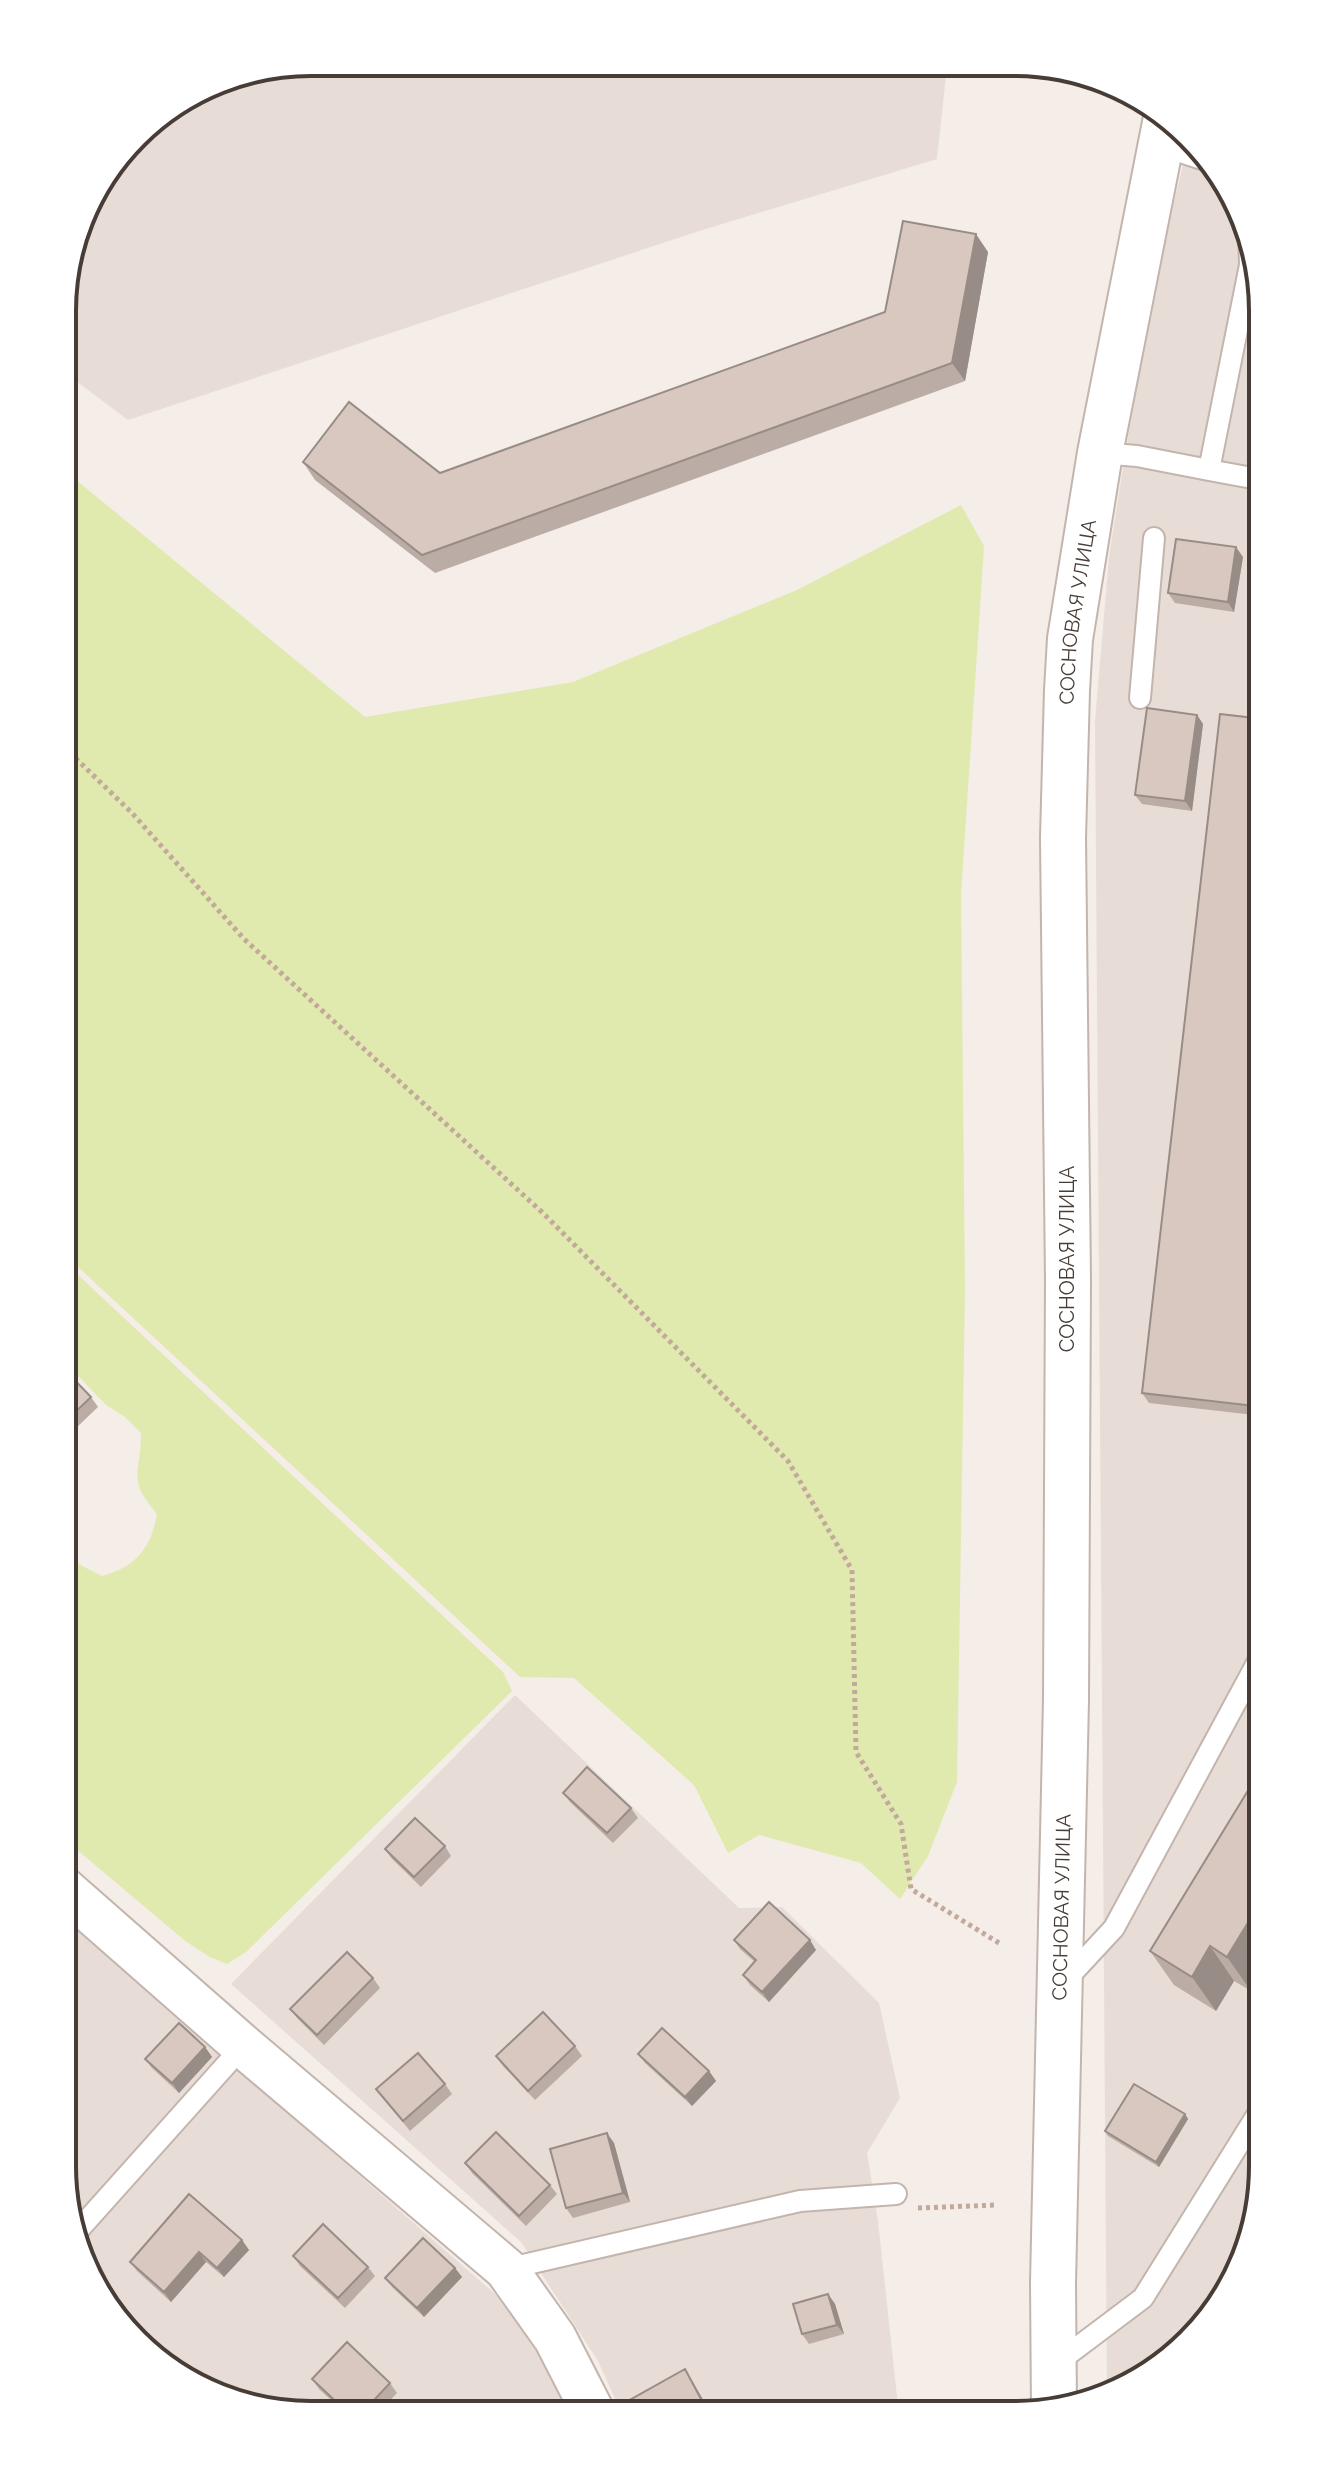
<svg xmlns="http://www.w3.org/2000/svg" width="1325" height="2477" font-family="Raleway,sans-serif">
<rect width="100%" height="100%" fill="#f4ede8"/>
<path fill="#e8ddd6" d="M311,62L947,66L937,159L699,231L128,420L64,372V279L88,200L146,124L216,81Z
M1189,140L1250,231L1263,311L1262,2183L1244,2261L1211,2318L1153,2373L1107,2395L1095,721L1109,557L1148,310Z
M515,1695L739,1908L782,1907L879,2003L900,2098L867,2153L878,2221L899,2415L622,2414L598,2361L521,2242L231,1984Z
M62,1916L495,2294L542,2350L576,2414L278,2413L215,2396L147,2354L75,2246L62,2166Z"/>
<path fill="#e0eaaf" d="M64,470L365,717L573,682L797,590L961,505L984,546L961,895L965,1290L957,1782L928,1856L900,1899L861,1863L759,1835L728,1853L694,1785L574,1678L520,1677L63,1253Z
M63,1261L503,1672L512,1691L246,1952L227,1964L208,1956L184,1940L62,1837L63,1550L82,1566L102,1576C136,1567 151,1548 157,1514C126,1477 141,1476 141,1433L125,1417L106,1405L63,1360Z"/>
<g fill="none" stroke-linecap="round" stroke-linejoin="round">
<g stroke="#c3b5ad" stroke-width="24">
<path id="service" d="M1159,145L1202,159
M1100,453L1137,456L1209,470L1250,265L1249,230
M1209,470L1263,480
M1140,698L1154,538
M1063,1983L1114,1928L1263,1652
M73,2236L243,2046
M506,2269L800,2201L896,2194
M1054,2365L1143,2298L1262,2107"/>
</g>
<g stroke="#c3b5ad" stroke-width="46">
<path id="minor" d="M62,1887L243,2046L506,2269L555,2338L594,2414"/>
</g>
<g stroke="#c3b5ad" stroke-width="48">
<g id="tertiary">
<path id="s1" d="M1054,2409L1053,2283L1066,1700L1068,1280L1063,838L1067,690L1070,639L1100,453L1166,118"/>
</g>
</g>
<path stroke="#c3a99b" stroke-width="5" stroke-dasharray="4 4" stroke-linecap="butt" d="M64,747L132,813L244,939L543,1213L788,1461L852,1570L856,1752L901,1824L911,1889L999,1943
M918,2208L997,2205"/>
<use href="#service" stroke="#fff" stroke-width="20"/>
<use href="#minor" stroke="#fff" stroke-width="42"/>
<use href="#tertiary" stroke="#fff" stroke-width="44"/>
</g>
<path fill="#bbaca5" d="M988,252L965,381L435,573L315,480L303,462L440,473L885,312Z
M1243,557L1234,612L1175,603L1168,593Z
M1197,715L1203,724L1192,811L1142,804L1135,795Z
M1263,719V1416L1149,1403L1142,1393Z
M63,1368L91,1397L98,1407L74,1430L63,1418Z
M1263,1766L1262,1971L1251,1991L1234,1981L1216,2011L1174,1985L1150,1951Z
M563,1793L631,1808L638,1818L613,1843L570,1802Z
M445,1846L451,1856L421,1887L392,1859L385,1849Z
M734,1940L816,1950L769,2002L750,1985L743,1975L755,1962L740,1949Z
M373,1978L380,1988L324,2045L297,2018L290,2009Z
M575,2046L582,2056L535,2100L503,2066L496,2056Z
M205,2047L212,2057L179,2093L152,2068L145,2059Z
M638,2054L709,2071L716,2081L692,2106L645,2063Z
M445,2084L452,2094L410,2131L376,2089Z
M1185,2114L1188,2119L1159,2167L1108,2136L1105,2131Z
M614,2143L630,2202L573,2218L566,2208Z
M465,2163L550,2185L557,2194L526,2226L472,2173Z
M242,2240L249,2250L224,2277L206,2262L171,2302L137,2271L130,2262Z
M293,2256L368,2267L375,2276L345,2308L300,2266Z
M455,2268L462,2277L424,2317L392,2287L385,2278Z
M828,2294L835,2304L844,2334L809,2344L802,2334Z
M685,2369L709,2410L703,2414H635Z
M312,2379L390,2383L397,2393L378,2413H345L319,2389Z"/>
<path fill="#988c86" d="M976,234L988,252L965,381L952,363Z
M1236,547L1243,557L1234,612L1228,602Z
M1197,715L1203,724L1192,811L1185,801Z
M1263,1898L1262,1971L1251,1991L1227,1957Z
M810,1940L816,1950L769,2002L762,1992Z
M1210,1946L1234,1981L1216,2011L1192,1977Z
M205,2047L212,2057L179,2093L172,2083Z
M709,2071L716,2081L692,2106L685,2097Z
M1185,2114L1188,2119L1159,2167L1156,2162Z
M607,2133L614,2143L630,2202L623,2193Z
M242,2240L249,2250L224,2277L217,2268Z
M199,2252L206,2262L171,2302L164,2292Z
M455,2268L462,2277L424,2317L417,2308Z
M828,2294L835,2304L844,2334L837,2325Z
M685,2369L691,2379L709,2410L702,2401Z"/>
<path fill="#d9c8c0" stroke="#988c86" stroke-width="2" d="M903,221L976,234L952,363L422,555L303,462L349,402L440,473L885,312Z
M1176,539L1236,547L1228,602L1168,593Z
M1147,708L1197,715L1185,801L1135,795Z
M1220,714L1263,719V1407L1142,1393Z
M63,1368L91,1397L67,1420L63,1416Z
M1263,1766V1898L1227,1957L1210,1946L1192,1977L1150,1951Z
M587,1767L631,1808L607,1833L563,1793Z
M415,1818L445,1846L414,1877L385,1849Z
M769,1902L810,1940L762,1992L743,1975L756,1960L734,1940Z
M347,1952L373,1978L317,2035L290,2009Z
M543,2012L575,2046L528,2091L496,2056Z
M179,2023L205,2047L172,2083L145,2059Z
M662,2028L709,2071L685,2097L638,2054Z
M418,2053L445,2084L403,2121L376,2089Z
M1134,2084L1185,2114L1156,2162L1105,2131Z
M496,2132L550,2185L519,2216L465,2163Z
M607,2133L623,2193L566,2208L550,2149Z
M189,2194L242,2240L217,2268L199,2252L164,2292L130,2262Z
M323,2224L368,2267L338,2298L293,2256Z
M423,2238L455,2268L417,2308L385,2278Z
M828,2294L837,2325L802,2334L793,2304Z
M347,2342L390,2383L362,2413H348L312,2379Z
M685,2369L702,2401L679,2414H635L628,2401Z"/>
<g text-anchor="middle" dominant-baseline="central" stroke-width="7" stroke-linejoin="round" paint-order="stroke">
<g font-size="20" fill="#483c36" stroke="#fff">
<text stroke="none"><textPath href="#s1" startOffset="1798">СОСНОВАЯ УЛИЦА</textPath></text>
<text transform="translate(1067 1259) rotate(-90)">СОСНОВАЯ УЛИЦА</text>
<text stroke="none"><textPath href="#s1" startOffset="502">СОСНОВАЯ УЛИЦА</textPath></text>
</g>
</g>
<path d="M0 0H1325V2477H0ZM311 76H1014A235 235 0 0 1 1249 311V2166A235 235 0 0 1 1014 2401H311A235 235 0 0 1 76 2166V311A235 235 0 0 1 311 76Z" fill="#fff" fill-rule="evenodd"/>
<path fill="none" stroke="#483c36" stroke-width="4" d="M311 76H1014A235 235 0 0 1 1249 311V2166A235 235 0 0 1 1014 2401H311A235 235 0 0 1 76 2166V311A235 235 0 0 1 311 76Z"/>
</svg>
